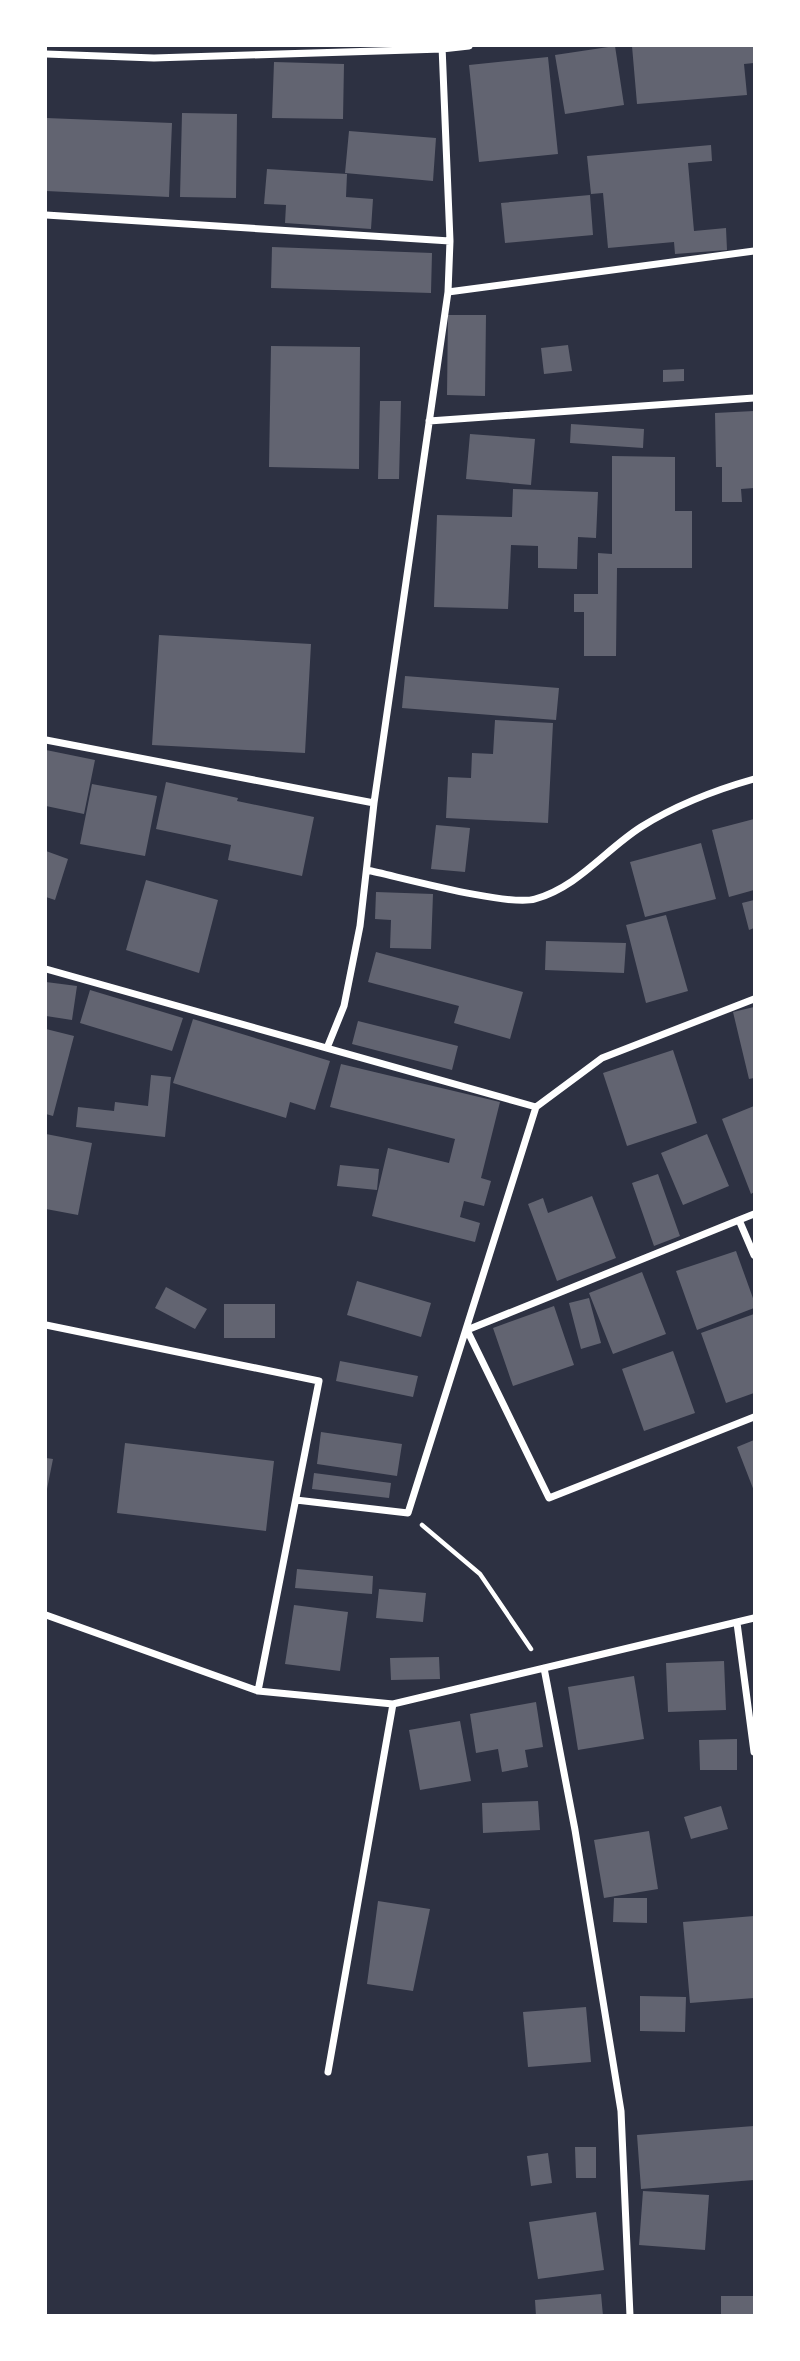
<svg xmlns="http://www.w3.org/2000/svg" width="800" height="2361" font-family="'Source Sans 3',sans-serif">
<rect width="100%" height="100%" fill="#2d3142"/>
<path fill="#626471" d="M615,46L624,105L565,114L555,55Z
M632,46H754V63L744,64L747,95L637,104Z
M548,57L558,154L479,162L469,65Z
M274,62L344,64L343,119L272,118Z
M182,113L237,114L236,198L180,197Z
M46,118L172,123L169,197L46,191Z
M349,131L436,138L433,181L345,173Z
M711,145L712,161L688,163L694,231L726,228L727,250L675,254L674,242L608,248L603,193L591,194L587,156Z
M267,169L347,174L346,197L373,199L371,229L285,223L286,205L264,204Z
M590,195L593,235L505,243L501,203Z
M272,247L432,253L431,293L271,288Z
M448,315H486L485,396L447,395Z
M568,345L572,371L544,374L541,348Z
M271,346L360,347L359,469L269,467Z
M684,369V381L663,382V370Z
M380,401H401L399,479H378Z
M754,411V488L741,489L742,502H722V467H716L715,413Z
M571,424L644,429L643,448L570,443Z
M470,434L535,439L531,485L466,479Z
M612,456L675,457V511H692V568H617L616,656H584V612H574V594H598V553L612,554Z
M513,489L598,492L596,538L578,537L577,569L538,568V546L511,545L508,609L434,607L437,515L512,517Z
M159,635L311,644L305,753L152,745Z
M405,676L559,688L556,720L402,708Z
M495,720L553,723L548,823L446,818L448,777L471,778L472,753L493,754Z
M46,750L95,760L84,814L46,806Z
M166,782L238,798L237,801L314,817L302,876L228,860L231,845L156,829Z
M92,784L157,796L145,856L80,844Z
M754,819V890L729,897L712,830Z
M436,825L470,828L465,872L431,869Z
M701,843L716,899L645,917L630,862Z
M46,851L68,859L55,900L46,897Z
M146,880L218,900L199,973L126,950Z
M376,892L433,894L431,949L390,948L391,920L375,919Z
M754,900V928L749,930L742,903Z
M666,915L688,991L646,1003L626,925Z
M546,941L626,943L624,973L545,970Z
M376,952L523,992L510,1039L454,1023L459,1006L368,982Z
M46,982L77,986L72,1020L46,1016Z
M90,990L183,1018L172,1051L80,1023Z
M754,1007V1078L749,1079L733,1012Z
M193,1019L330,1061L315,1110L290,1102L286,1118L173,1083Z
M358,1021L458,1046L452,1070L352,1044Z
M46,1029L74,1036L53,1116L46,1114Z
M673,1050L697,1123L627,1146L603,1073Z
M341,1064L500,1102L481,1178L491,1181L484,1206L464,1201L460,1217L480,1223L475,1242L372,1216L388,1148L449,1163L455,1139L330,1107Z
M151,1075L171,1077L165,1137L76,1127L78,1107L114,1111L115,1102L148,1106Z
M754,1106V1192L751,1194L722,1119Z
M46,1134L92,1143L78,1215L46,1209Z
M707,1134L729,1186L683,1205L661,1153Z
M340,1165L379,1169L377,1190L337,1186Z
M658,1174L680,1236L654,1246L632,1183Z
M592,1196L616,1258L557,1281L528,1204L543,1198L548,1213Z
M736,1251L754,1301V1308L697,1330L676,1271Z
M642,1272L666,1334L613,1354L589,1293Z
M357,1281L431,1303L421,1337L347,1315Z
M166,1287L207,1309L195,1329L155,1308Z
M589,1298L601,1343L581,1349L569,1303Z
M224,1304H275V1338H224Z
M554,1306L574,1365L513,1386L493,1328Z
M754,1314V1393L726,1403L701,1333Z
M673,1351L695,1413L644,1431L622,1369Z
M340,1361L418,1376L413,1397L336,1381Z
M321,1432L402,1444L397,1476L317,1464Z
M754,1440V1491L737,1447Z
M125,1443L274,1461L266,1531L117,1513Z
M46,1458L53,1459L47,1489H46Z
M314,1473L391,1483L389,1498L312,1489Z
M297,1569L373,1576L372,1594L295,1588Z
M379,1589L426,1593L423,1622L376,1618Z
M294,1605L348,1612L340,1671L285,1664Z
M439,1657L440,1679L391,1680L390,1658Z
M724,1661L726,1710L668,1712L666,1663Z
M634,1676L644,1739L578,1750L568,1687Z
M536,1702L543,1747L525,1750L528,1767L502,1772L498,1749L476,1753L470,1714Z
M460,1721L471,1781L420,1790L409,1730Z
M737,1739V1770H700L699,1740Z
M538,1801L540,1830L483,1833L482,1803Z
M721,1806L728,1829L691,1839L684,1817Z
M649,1831L658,1889L604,1898L594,1840Z
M614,1898H647V1923L613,1922Z
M378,1901L430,1909L413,1991L367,1984Z
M754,1916V1998L690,2003L683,1922Z
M640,1996L686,1997L685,2032L640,2031Z
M586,2007L591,2062L528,2067L523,2012Z
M754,2126V2180L641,2189L637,2135Z
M575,2147H596V2178H576Z
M548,2153L552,2183L531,2186L527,2156Z
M643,2191L709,2195L705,2250L639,2245Z
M596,2212L604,2270L538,2279L529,2222Z
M601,2294L603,2316H536L535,2300Z
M721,2296H754V2316H721Z"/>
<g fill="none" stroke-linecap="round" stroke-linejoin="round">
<path stroke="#fff" stroke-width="4.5" d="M422,1525L480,1574L531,1649"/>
<path stroke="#fff" stroke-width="7" d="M46,54L154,58L442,49L469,46
M46,215L450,241
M448,292L754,251
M429,421L754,398
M46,740L374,803L448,292L450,241L442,46
M367,870C400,877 508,907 535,899C578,887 605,850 641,827C676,805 715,790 754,779
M46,969L536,1107
M327,1048L344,1006L360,926L374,803
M739,1220L754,1214
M754,1255L739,1220L467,1330L549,1498L754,1417
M46,1325L319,1381L258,1691
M296,1500L408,1513L536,1107L602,1058L754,999
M46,1615L258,1691L393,1704L328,2072
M737,1623L754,1752
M544,1668L575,1830L621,2111L630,2316
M393,1704L754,1618"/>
</g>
<rect width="800" height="2361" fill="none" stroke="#ffffff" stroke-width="94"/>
</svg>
